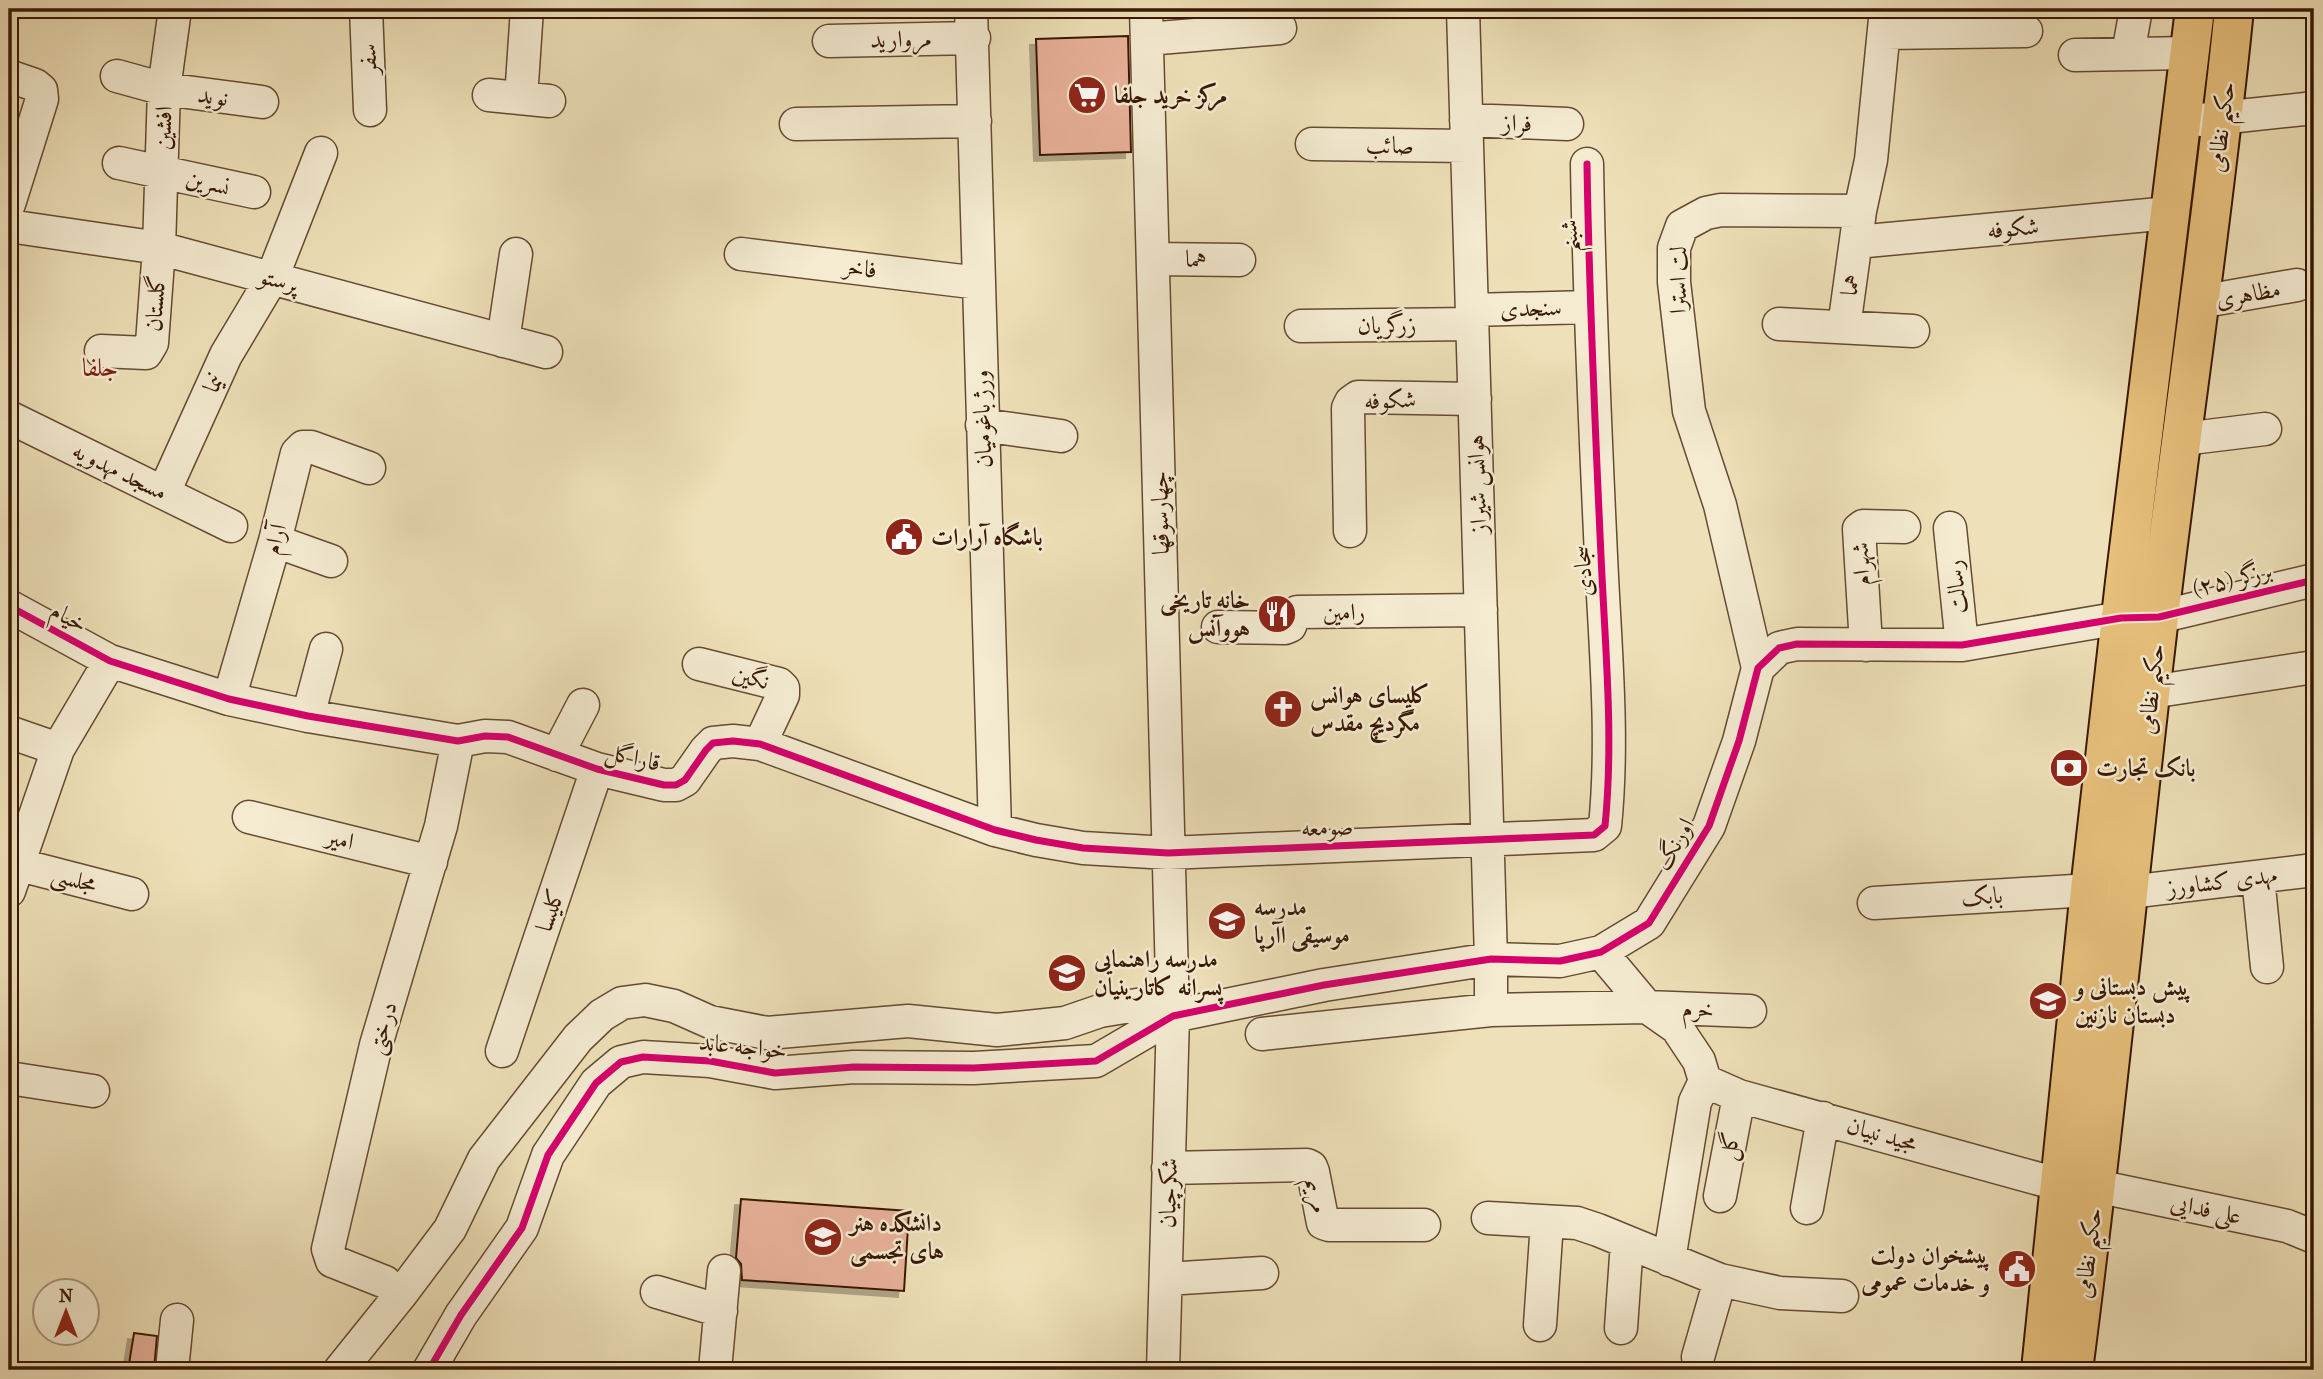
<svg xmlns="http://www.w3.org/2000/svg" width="2323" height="1379" font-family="'IM FELL French Canon',Amiri,serif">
<defs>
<filter id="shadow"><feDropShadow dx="-6" dy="6" stdDeviation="0" flood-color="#0004"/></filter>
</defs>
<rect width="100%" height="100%" fill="#eee0b8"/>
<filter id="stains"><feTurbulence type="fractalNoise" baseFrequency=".00286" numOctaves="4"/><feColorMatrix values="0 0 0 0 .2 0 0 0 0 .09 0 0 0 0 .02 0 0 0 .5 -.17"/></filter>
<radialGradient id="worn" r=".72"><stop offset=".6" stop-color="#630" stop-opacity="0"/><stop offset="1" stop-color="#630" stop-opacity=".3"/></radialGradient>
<path fill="#e8b19a" stroke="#381806" stroke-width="2" filter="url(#shadow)" d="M1128,36L1131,152L1040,155L1036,39Z
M741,1199L909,1211L904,1291L742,1280L741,1264L736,1258Z
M134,1333L157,1336L154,1370H128Z"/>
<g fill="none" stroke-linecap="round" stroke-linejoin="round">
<g stroke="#664a32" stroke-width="35">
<path id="minor" d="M366,9L370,110
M971,9L995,830
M1146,9L1173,1016L1163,1370
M1463,9L1491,959V1010
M1884,33L2026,31
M1147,39L1280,28
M829,41L974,38
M2128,54L2136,9
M2075,55L2189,53
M9,76L35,85L41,90L42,99L9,204
M117,76L164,89L262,102
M489,95L549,101
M521,98L527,9
M1466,120L1567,124
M2201,120L2314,108
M796,124L975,121
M1312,144L1467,146
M119,163L254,192
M9,226L159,248L546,352
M1856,242L2170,213
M741,254L979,283
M1153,259L1239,260
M2199,302L2297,285
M1472,310L1589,307
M1779,324L1913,331
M1301,326L1472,324
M1844,327L1860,211L1871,160L1886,9
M503,341L516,254
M101,351L146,353L152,343L159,248L164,89L175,9
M9,417L231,526
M982,425L1061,436
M2183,439L2265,429
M164,492L226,355L272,278L321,153
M1950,528L1962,645
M1350,531L1348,408L1351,402L1358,397L1475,399
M275,541L331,561
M9,606L110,661L229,699L308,716L458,741L485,736L508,737L597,769L664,785H676L685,780L706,750L713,743L733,741L760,744L995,830L1036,840L1083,848L1168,853L1594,835L1605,826C1614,737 1605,646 1601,556C1595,426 1589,295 1587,164
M1218,627L1285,628L1290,626L1294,614L1297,612L1481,610
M1866,645L1859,529L1863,526L1904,527
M699,664L779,684L783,688V695L760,744
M1758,668L1720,505L1689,411L1674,282V248L1682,226L1706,213L1721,210L1860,211
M2151,692L2314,667
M229,699L275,541L297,453L303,447H311L369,468
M308,716L326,649
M9,732L58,749
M557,755L583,705
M249,817L431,862
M16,864L132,894
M2258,877L2267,967
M9,891L58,749L110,661
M1874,903L2090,890L2129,892L2314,870
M1601,952L1647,1007L1677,1028L1699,1061L1705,1081L1739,1096L2061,1185
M1262,1034L1491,1010L1647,1007L1750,1011
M502,1051L597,769
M9,1078L93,1091
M1168,1168L1307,1165L1311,1167L1313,1172L1323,1223L1329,1225H1424
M2096,1186L2287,1226L2314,1237
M1720,1196L1739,1096
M1807,1208L1823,1118
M1488,1218L1577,1223L1598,1230L1720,1280L1780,1293L1842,1296
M1669,1260L1695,1102L1705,1081
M1166,1279L1262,1273
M385,1282L332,1261L328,1249L376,1045L441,826L458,741
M657,1292L721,1311
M1540,1325L1547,1222
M1621,1328L1627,1242
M1698,1357L1720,1280
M172,1370L177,1320
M340,1370L402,1293L450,1229L484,1159L578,1038L602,1015L622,1003L645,1000L674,1006L710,1022L767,1033L908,1021L997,1030L1065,1023L1100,1011L1143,1004L1173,1016
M429,1370L461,1315L522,1228L548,1155L596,1083L621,1062L643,1057L710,1061L775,1073L854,1067L974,1068L1096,1061L1173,1016L1324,985L1491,959L1560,961L1601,952L1649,923L1709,826L1739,741L1758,668L1779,648L1797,644L1962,645L2121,618L2159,617L2314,580
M715,1370L724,1271"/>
</g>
<g stroke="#381806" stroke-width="42">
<path id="major" d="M2041,1370L2090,890L2125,582L2195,9
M2073,1370C2106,1120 2129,868 2159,617C2183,414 2214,212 2234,9"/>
</g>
<use href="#minor" stroke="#f4ebd1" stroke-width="32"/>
<use href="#major" stroke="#e7c07c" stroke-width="38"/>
<g stroke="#f4ebd1" stroke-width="11">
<path id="cycleway" d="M9,606L110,661L229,699L308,716L458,741L485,736L508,737L597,769L664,785H676L685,780L706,750L713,743L733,741L760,744L995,830L1036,840L1083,848L1168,853L1594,835L1605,826C1614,737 1605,646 1601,556C1595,426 1589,295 1587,164
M429,1370L461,1315L522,1228L548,1155L596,1083L621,1062L643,1057L710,1061L775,1073L854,1067L974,1068L1096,1061L1173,1016L1324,985L1491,959L1560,961L1601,952L1649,923L1709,826L1739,741L1758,668L1779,648L1797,644L1962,645L2121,618L2159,617L2314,580"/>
</g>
<use href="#cycleway" stroke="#d6006c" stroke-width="7"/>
</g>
<defs>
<g id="supermarket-disc" transform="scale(2.0125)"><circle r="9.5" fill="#8f2418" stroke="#f4ebd1"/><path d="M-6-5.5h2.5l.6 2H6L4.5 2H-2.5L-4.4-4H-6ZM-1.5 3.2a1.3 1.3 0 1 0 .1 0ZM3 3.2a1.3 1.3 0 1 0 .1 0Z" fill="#fff"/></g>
<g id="civic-disc" transform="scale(2.0125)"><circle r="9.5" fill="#8f2418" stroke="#f4ebd1"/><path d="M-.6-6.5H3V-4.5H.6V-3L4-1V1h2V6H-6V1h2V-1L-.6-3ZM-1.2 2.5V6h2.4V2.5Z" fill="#fff"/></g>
<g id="restaurant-disc" transform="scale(2.0125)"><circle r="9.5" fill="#8f2418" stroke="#f4ebd1"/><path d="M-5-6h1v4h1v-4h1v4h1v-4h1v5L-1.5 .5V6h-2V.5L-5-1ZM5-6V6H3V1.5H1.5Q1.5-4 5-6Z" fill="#fff"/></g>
<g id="church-disc" transform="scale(2.0125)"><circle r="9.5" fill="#8f2418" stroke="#f4ebd1"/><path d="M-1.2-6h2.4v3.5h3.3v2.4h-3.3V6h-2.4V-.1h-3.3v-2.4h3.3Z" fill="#fff"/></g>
<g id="bank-disc" transform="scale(2.0125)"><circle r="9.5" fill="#8f2418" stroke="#f4ebd1"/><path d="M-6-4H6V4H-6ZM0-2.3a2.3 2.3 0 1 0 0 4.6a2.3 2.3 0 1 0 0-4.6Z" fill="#fff"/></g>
<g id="school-disc" transform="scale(2.0125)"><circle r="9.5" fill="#8f2418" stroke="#f4ebd1"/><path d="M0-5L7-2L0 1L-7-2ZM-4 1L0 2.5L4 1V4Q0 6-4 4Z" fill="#fff"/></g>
<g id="university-disc" transform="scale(2.0125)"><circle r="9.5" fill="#8f2418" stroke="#f4ebd1"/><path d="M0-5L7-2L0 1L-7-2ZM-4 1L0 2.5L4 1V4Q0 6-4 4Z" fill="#fff"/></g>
</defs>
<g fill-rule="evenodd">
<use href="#supermarket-disc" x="1087" y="95"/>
<use href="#civic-disc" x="904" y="537"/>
<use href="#restaurant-disc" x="1277" y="614"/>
<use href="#church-disc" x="1283" y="709"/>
<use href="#bank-disc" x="2069" y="768"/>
<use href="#school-disc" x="1227" y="921"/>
<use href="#school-disc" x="1067" y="973"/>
<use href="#school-disc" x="2048" y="1001"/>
<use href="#university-disc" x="823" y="1237"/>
<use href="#civic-disc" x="2017" y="1269"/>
</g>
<g text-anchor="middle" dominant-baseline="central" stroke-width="5" stroke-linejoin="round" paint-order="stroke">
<g font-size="24" fill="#381806" stroke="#f4ebd1">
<text transform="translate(901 39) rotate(-1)">مروارید</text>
<text transform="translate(368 59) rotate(-92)">سفر</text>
<text transform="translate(213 96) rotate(8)">نوید</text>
<text transform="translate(1517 123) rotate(2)">فراز</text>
<text transform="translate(2221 127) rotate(-83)">حکیم نظامی</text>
<text transform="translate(163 128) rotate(-88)">افشین</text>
<text transform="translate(1390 145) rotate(1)">صائب</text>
<text transform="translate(208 182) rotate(13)">نسرین</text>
<text transform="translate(2013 228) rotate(-5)">شکوفه</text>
<text transform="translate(1569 236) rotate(-91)">شبنم</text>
<text transform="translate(1196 259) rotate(1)">هما</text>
<text transform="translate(860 268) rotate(7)">فاخر</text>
<text transform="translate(279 280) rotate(15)">پرستو</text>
<text transform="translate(1678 280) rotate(-90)">لت استرا</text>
<text transform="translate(1850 285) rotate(-82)">هما</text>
<text transform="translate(2248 294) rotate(-10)">مظاهری</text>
<text transform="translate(155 303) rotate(-86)">گلستان</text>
<text transform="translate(1531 308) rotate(-2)">سنجدی</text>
<text transform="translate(1387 325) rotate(-1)">زرگریان</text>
<text transform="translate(213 383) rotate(-66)">نیما</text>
<text transform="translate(1390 400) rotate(-2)">شکوفه</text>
<text transform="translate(982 419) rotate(-92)">ورژ باغومیان</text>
<text transform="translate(120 471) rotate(26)">مسجد مهدویه</text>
<text transform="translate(1477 484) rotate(-92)">هوانس شیراز</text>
<text transform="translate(1160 513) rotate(-91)">چهارسوقها</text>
<text transform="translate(275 539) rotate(-75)">آرام</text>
<text transform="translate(1861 564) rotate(-94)">شهرام</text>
<text transform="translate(1583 571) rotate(-93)">سجادی</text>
<text transform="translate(2232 579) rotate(-13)">برزگر (۲۵)</text>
<text transform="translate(1956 587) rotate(-96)">رسالت</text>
<text transform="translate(1344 612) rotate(-1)">رامین</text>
<text transform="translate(69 617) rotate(28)">خیام</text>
<text transform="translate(751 677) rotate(15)">نگین</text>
<text transform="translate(2151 689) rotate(-84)">حکیم نظامی</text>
<text transform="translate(633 757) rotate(13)">قاراگل</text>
<text transform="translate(1327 827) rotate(-2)">صومعه</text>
<text transform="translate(340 839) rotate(14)">امیر</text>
<text transform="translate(1674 844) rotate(-60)">اورنگ</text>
<text transform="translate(74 879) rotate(14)">مجلسی</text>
<text transform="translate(2222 881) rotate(-7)">مهدی کشاورز</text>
<text transform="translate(1982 896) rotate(-4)">بابک</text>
<text transform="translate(550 910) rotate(-71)">کلیسا</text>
<text transform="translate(1698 1009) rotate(2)">خرم</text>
<text transform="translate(382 1028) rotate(-74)">درختی</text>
<text transform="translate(743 1046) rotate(6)">خواجه عابد</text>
<text transform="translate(1882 1134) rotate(16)">مجید نبیان</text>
<text transform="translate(1729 1146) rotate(-79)">گل</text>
<text transform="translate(1168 1193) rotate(-88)">شکرچیان</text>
<text transform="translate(1317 1195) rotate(75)">مریم</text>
<text transform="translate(2206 1209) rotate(12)">علی فدایی</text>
<text transform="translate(2088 1253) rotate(-83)">حکیم نظامی</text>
</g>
<g font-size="24" font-weight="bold" fill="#381806" stroke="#f4ebd1" text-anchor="start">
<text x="1114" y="95">مرکز خرید جلفا</text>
<text x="931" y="537">باشگاه آرارات</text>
<text x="1250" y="600" text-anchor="end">خانه تاریخی<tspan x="1250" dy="28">هووآنس</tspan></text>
<text x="1310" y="695">کلیسای هوانس<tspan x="1310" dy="28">مگردیچ مقدس</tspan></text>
<text x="2096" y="768">بانک تجارت</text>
<text x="1254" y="907">مدرسه<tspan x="1254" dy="28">موسیقی اآرپا</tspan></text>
<text x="1094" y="959">مدرسه راهنمایی<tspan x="1094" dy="28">پسرانه کاتارینیان</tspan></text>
<text x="2075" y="987">پیش دبستانی و<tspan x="2075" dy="28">دبستان نازنین</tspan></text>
<text x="850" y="1223">دانشکده هنر<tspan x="850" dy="28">های تجسمی</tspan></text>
<text x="1990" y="1255" text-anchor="end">پیشخوان دولت<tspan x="1990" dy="28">و خدمات عمومی</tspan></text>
</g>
<g font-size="26" fill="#7a1f14" stroke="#f4ebd1">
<text x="100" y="367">جلفا</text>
</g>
</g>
<rect width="2323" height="1379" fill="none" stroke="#eee0b8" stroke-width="35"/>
<rect x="10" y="10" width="2302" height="1358" fill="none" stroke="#381806" stroke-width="3.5"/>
<rect x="18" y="18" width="2288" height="1344" fill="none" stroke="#381806" stroke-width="2"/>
<g transform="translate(66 1312)"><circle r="33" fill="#f4ebd1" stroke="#a99780" stroke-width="2"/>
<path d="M0-5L12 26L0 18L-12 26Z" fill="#8f2418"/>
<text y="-10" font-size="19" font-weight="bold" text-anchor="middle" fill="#381806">N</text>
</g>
<rect width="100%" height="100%" filter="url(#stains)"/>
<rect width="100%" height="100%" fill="url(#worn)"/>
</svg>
